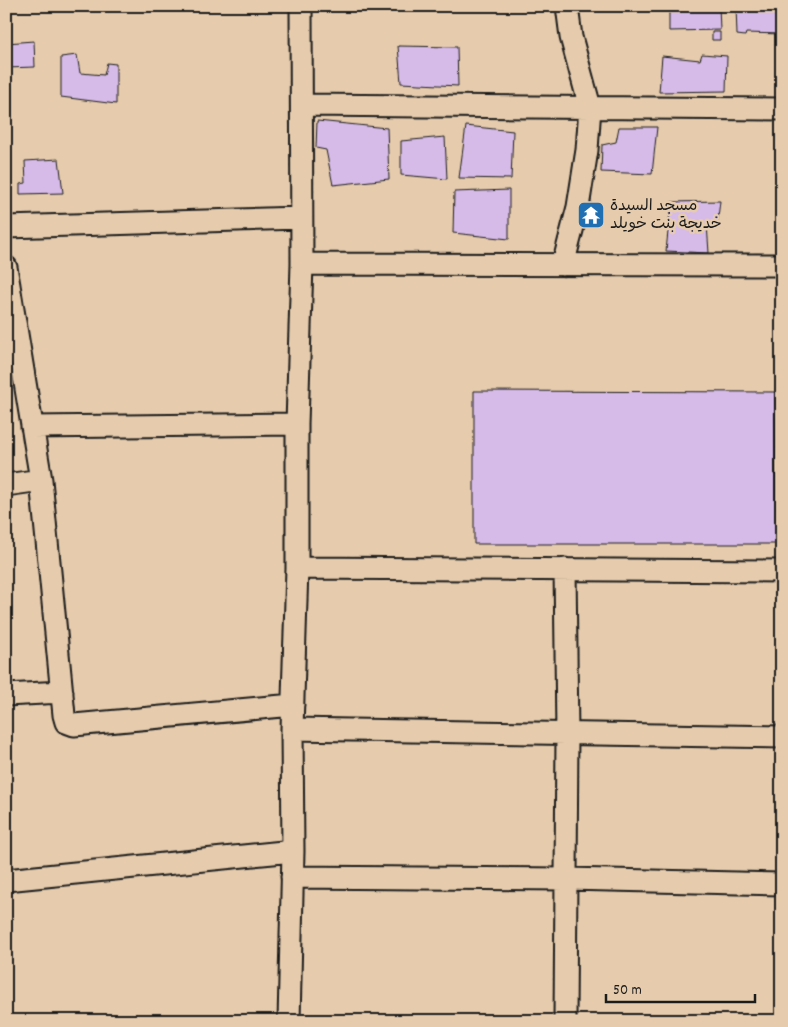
<svg xmlns="http://www.w3.org/2000/svg" width="788" height="1027" font-family="Dekko,'Playpen Sans Arabic',sans-serif">
<rect width="100%" height="100%" fill="#e6ccad"/>
<filter id="ink" filterUnits="userSpaceOnUse"><feTurbulence type="fractalNoise" baseFrequency=".02" numOctaves="2"/><feDisplacementMap in="SourceGraphic" scale="10" xChannelSelector="R" yChannelSelector="G"/><feConvolveMatrix kernelMatrix="1 2 1 2 8 2 1 2 1" color-interpolation-filters="sRGB"/></filter>
<g filter="url(#ink)">
<path fill="#d6bbe9" stroke="#1c1c1c" d="M669,6H719L720,30L669,31Z
M736,6H782V34L746,33L745,36L737,35Z
M712,32H720V40H712Z
M34,41L35,67L6,68V43Z
M398,46L457,47L458,86L401,83Z
M702,54L727,56L726,91L659,92L662,56L700,60Z
M77,55L80,73L104,75L107,63L116,64V104L61,97V57Z
M317,121L387,128L389,179L333,185L326,150L316,148Z
M466,126L513,131L511,179L459,178Z
M619,127H657L652,174L601,172L602,145L616,142Z
M445,137L447,179L401,175V141Z
M59,159L63,193L20,194V184L26,183L25,161Z
M509,190V239L453,233L454,192Z
M720,201L717,226L707,224L709,253L666,251L671,202Z
M474,391L775,392L776,544H474Z"/>
<g fill="none" stroke-linecap="round" stroke-linejoin="round">
<g stroke="#1c1c1c" stroke-width="25">
<path id="minor" d="M302,105L782,109
M6,227L301,218
M302,264L782,265
M563,265L578,207L587,150L590,107L571,37L567,6
M6,267L41,480L64,715L66,722L74,725L293,705
M32,427L297,424
M6,485L41,480
M297,568L782,571
M6,695L62,692
M292,729L782,737
M292,877L567,879L782,884
M6,880L293,851
M289,1021L293,851L292,729L297,568V424L302,264L301,6
M565,1021L567,734L565,569"/>
</g>
<use href="#minor" stroke="#e6ccad" stroke-width="21"/>
</g>
</g>
<defs>
<g id="temple-square" transform="scale(1.4375)"><rect x="-9" y="-9" width="18" height="18" rx="4" fill="#1f6fb2" stroke="#e6ccad"/><path d="M0-6L5-2H3V0L6.5 2.5H4V6H1.5V3h-3V6H-4V2.5H-6.5L-3 0V-2H-5Z" fill="#fff"/></g>
</defs>
<g fill-rule="evenodd">
<use href="#temple-square" x="591" y="215"/>
</g>
<g text-anchor="middle" dominant-baseline="central" stroke-width="5" stroke-linejoin="round" paint-order="stroke">
<g font-size="16" fill="#1c1c1c" stroke="#e6ccad" text-anchor="start">
<text x="610" y="206">مسجد السيدة<tspan x="610" dy="18">خديجة بنت خويلد</tspan></text>
</g>
</g>
<rect width="788" height="1027" fill="none" stroke="#e6ccad" stroke-width="25"/>
<rect x="12" y="12" width="763" height="1002" fill="none" stroke="#1c1c1c" stroke-width="2" filter="url(#ink)"/>
<path d="M606 994v8h149v-8" fill="none" stroke="#1c1c1c" stroke-width="2.5"/>
<text x="613" y="994" font-size="15" fill="#1c1c1c" stroke="#e6ccad" stroke-width="4" paint-order="stroke">50 m</text>
</svg>
